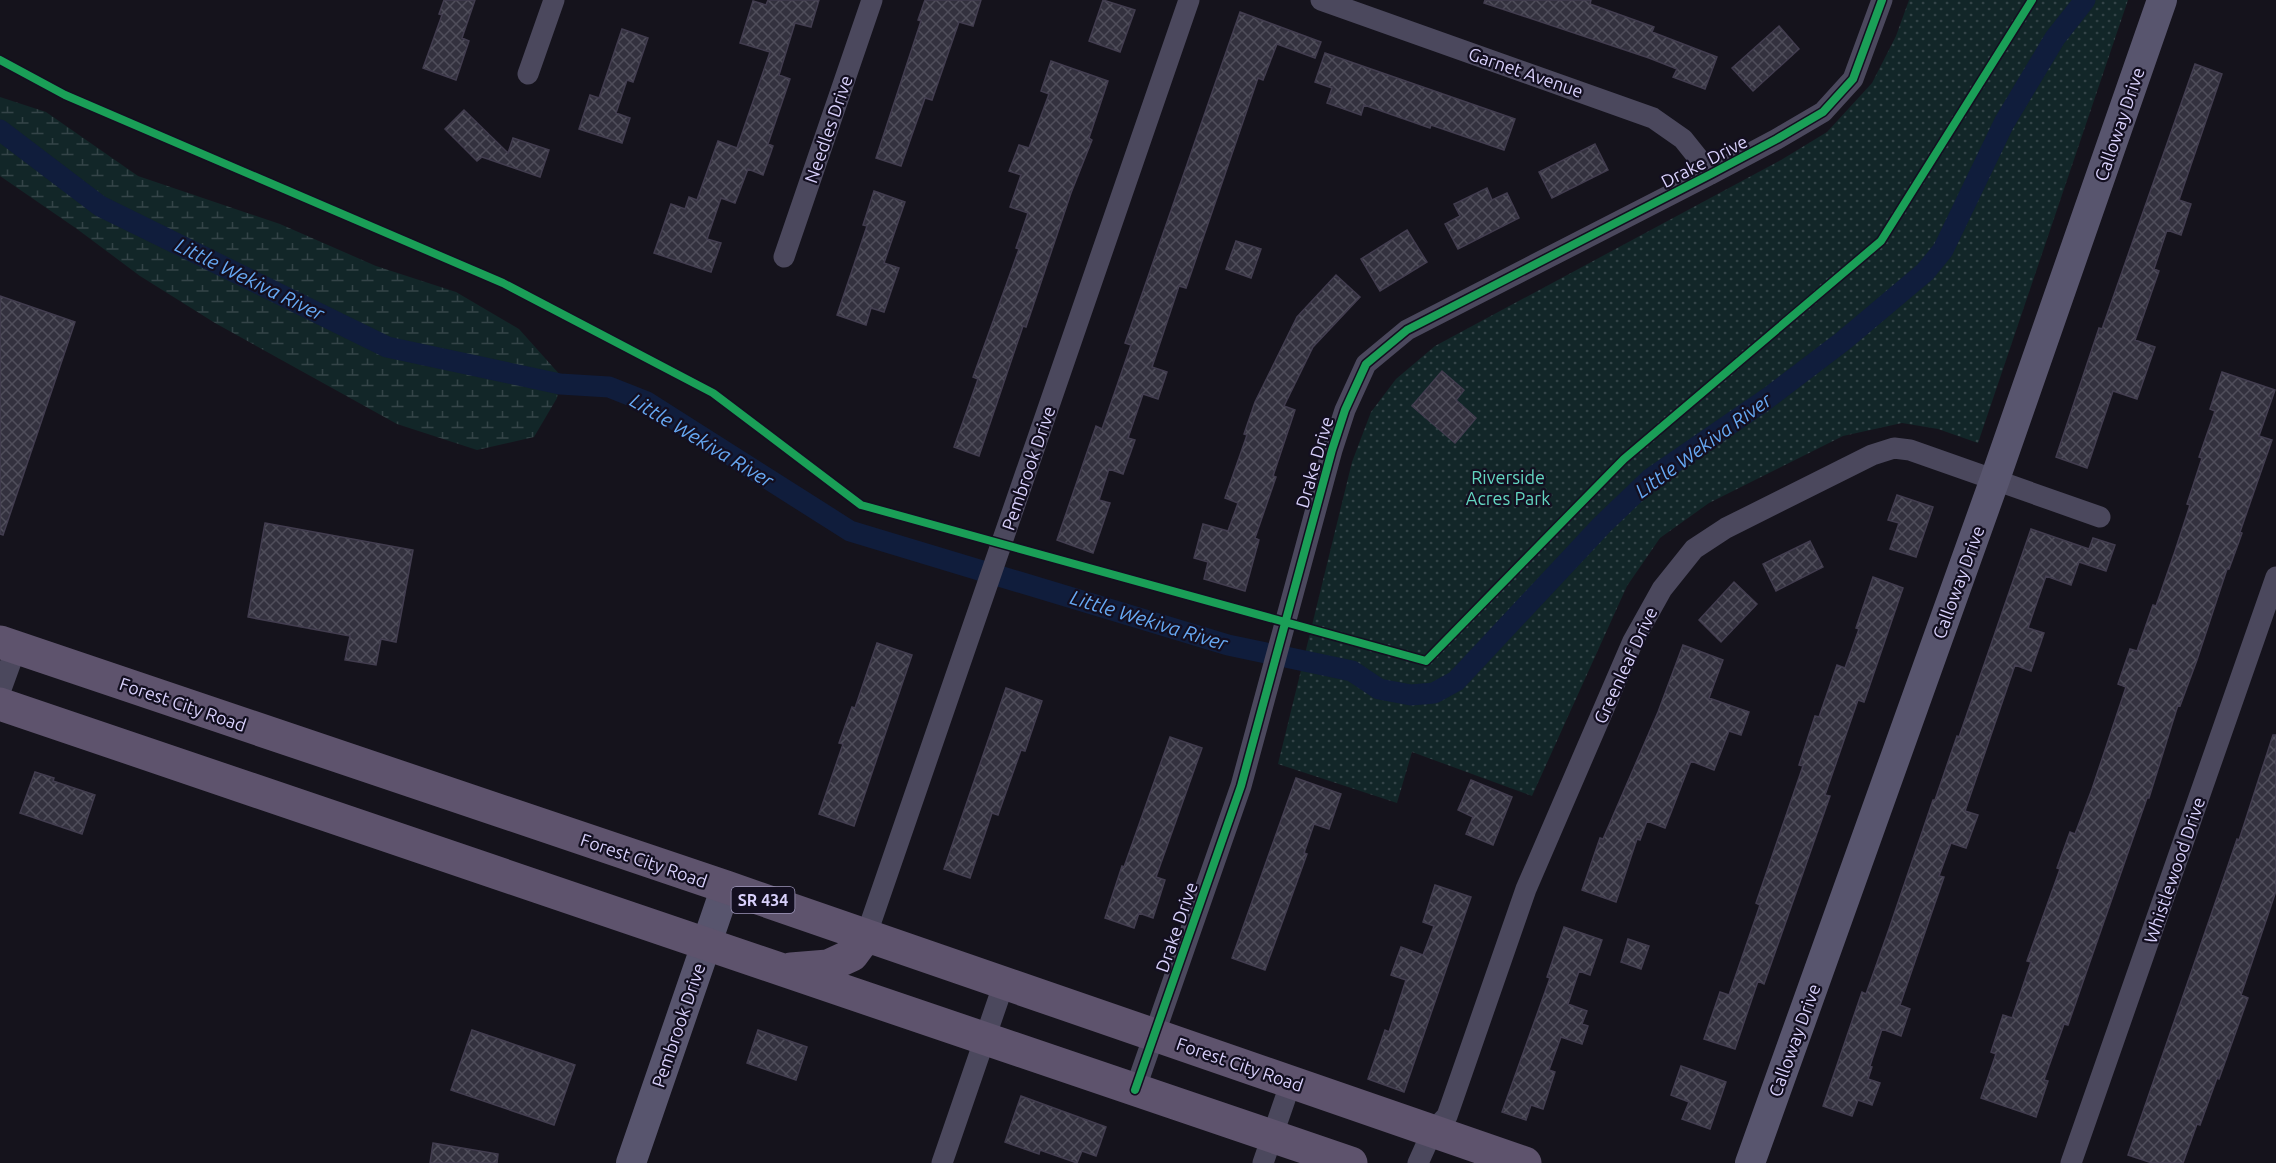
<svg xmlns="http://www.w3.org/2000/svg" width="2276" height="1163" font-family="Ubuntu,sans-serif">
<defs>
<pattern id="grass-dots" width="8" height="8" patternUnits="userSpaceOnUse" patternTransform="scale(1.5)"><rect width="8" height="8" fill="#122628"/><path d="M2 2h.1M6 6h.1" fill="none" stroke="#344448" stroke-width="1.8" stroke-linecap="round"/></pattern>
<pattern id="wetland-marsh" width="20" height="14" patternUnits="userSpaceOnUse" patternTransform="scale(1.5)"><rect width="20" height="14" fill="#122628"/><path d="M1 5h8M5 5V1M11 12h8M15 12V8" fill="none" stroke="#344448"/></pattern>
<pattern id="building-cross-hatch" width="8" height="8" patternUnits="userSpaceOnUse" patternTransform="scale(1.5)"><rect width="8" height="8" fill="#33313e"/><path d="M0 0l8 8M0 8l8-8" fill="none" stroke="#504e5b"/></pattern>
</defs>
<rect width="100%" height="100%" fill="#15131c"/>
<path fill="url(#grass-dots)" d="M1909,0H2128L1978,443L1938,429L1902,423L1843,436L1709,503L1660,538L1627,586L1532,796L1412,752L1397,803L1278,764L1352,462L1371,412L1396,379L1435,346L1781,160L1827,132L1872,83L1896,36Z"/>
<path fill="url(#wetland-marsh)" d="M0,97L46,112L138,176L280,224L376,266L456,292L519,329L561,376L557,398L534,437L477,450L397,424L215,323L140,276L77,229L0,176Z"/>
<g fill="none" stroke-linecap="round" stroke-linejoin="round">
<path stroke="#101d3c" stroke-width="21" d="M0,130L100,206L387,347L560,384L609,387L647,402L850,531L1228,645L1352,671L1379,689L1411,695L1434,693L1456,681L1602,525L1650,479L1768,398L1843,341L1925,272L1943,250L2004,123L2055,38L2085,0"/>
</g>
<path fill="url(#building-cross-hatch)" stroke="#423d4f" stroke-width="1.5" d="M444,0H475L462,38L469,41L456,80L423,68L442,15L439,14Z
M768,0H819L811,27L795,23L779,75L790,79L768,144L773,146L763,175L748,169L735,203L721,198L707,239L721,243L711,272L654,253L671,204L685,209L689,197L697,200L718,141L737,148L770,52L740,43L753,1L766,5Z
M925,0H981L973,26L959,22L932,100L925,98L901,166L876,158L921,21L918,20Z
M1103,0L1135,10L1120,52L1089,41Z
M1485,0H1591L1590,4L1654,27L1652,32L1717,57L1705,89L1673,77L1677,69L1649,58L1484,3Z
M1240,12L1321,42L1315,58L1277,44L1263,80L1258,78L1186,288L1179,286L1152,367L1167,372L1158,399L1143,394L1128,438L1135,440L1123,474L1109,469L1099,500L1110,503L1093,553L1057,540L1096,426L1102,429L1131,345L1125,343Z
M1779,26L1799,49L1753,91L1732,68Z
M622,29L648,38L633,82L627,80L616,113L630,118L622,143L579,129L590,95L599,98Z
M1325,53L1515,119L1504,150L1431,125L1430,128L1364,105L1361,115L1327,103L1332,88L1315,82Z
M1051,61L1108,81L1089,138L1092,140L1071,193L1026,327L1023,326L979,456L954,447L978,379L973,377L1019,249L1016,248L1028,213L1010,207L1021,175L1009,171L1019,145L1029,148L1049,94L1041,91Z
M2195,64L2222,74L2179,200L2191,204L2181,235L2167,230L2154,269L2159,271L2135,340L2155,347L2137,399L2113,391L2087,468L2056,457L2099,328L2102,329Z
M464,110L508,153L513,138L549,150L540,177L482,157L477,161L445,129Z
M1595,144L1608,170L1552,198L1539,172Z
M1487,188L1492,200L1507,193L1519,218L1458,249L1445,224L1460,216L1454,204Z
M874,191L905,202L884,263L899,268L884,312L871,308L866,325L837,315L867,226L863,225Z
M1407,230L1427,262L1380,291L1361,259Z
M1236,241L1261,249L1251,278L1226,269Z
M1336,275L1360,297L1313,347L1284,406L1295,410L1273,476L1276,477L1255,538L1259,540L1245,591L1204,579L1208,562L1194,558L1203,524L1228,531L1238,503L1225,498L1247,435L1244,434L1255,402L1297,317Z
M0,296L75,322L3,535L0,534Z
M1442,371L1464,390L1456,400L1476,418L1455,443L1412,406Z
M2222,372L2275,390L2259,436L2272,440L2240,532L2242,533L2229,569H2227L2197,660L2180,706L2178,705L2149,798H2147L2068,1025L2064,1024L2044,1080L2048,1081L2036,1117L1981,1098L1996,1054L1991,1052L2003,1015L2012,1018L2031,962L2027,961L2060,869L2057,868L2070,832L2075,834L2092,789L2126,687L2118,684L2130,649L2137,651L2153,605L2156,606L2175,551L2190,505L2187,504L2202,458L2199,457L2215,411L2210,409Z
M1897,495L1933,507L1916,557L1890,549L1899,523L1888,520Z
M265,523L413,550L396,642L381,639L376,665L345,660L350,636L248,617Z
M2031,529L2089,549L2093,538L2115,545L2106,571L2079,562L2071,585L2046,576L2028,628L2044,633L2031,671L2015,665L1965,811L1978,815L1966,848L1951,843L1939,876L1944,877L1900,1005L1910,1009L1901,1036L1882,1029L1870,1066L1872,1067L1868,1079L1880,1083L1872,1105L1858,1100L1852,1116L1823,1106L1862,992L1866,994L1889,929L1933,800H1935L1957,736L1959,737Z
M1810,541L1823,567L1776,591L1763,564Z
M1873,577L1903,588L1864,702L1858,700L1825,795L1830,796L1764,984L1758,981L1735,1049L1704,1039L1720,992L1729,995L1760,905L1756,903L1803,766L1799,765L1815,716L1819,717L1837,665L1845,668L1859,629L1856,628Z
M1734,582L1757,604L1721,642L1699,620Z
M877,643L912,655L854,826L819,814L843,744L839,743L852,707L855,708Z
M1683,645L1723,660L1709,698L1749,712L1741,735L1729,731L1714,770L1691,761L1665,828L1647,821L1640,840L1637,839L1616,902L1582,890L1600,838L1603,839L1658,712Z
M1006,688L1042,701L1025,751L1021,750L998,815L992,813L970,878L944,869Z
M2273,735H2276V891L2241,995L2248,998L2219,1079L2217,1078L2200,1125L2197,1124L2183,1163H2152L2128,1155L2221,886L2237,839L2239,840Z
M1170,737L1202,748L1156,877L1165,880L1153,918L1139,913L1134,928L1105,918L1122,866L1124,867Z
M35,772L54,778L53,781L95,795L82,834L20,813Z
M1296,778L1341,794L1329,829L1314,824L1304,853L1307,854L1265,970L1232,958Z
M1471,780L1512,797L1493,845L1466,834L1473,817L1458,810Z
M1435,885L1471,897L1404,1092L1368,1079L1385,1030L1389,1032L1406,980L1391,975L1401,947L1423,955L1434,926L1423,922Z
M1564,927L1602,940L1590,975L1579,971L1568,1004L1587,1011L1582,1024L1588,1026L1582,1044L1561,1037L1549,1070L1555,1072L1543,1109L1531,1105L1526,1120L1502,1112L1550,978L1547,977Z
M1628,939L1649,946L1641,969L1621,962Z
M472,1030L575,1065L554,1125L451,1090Z
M758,1030L807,1047L796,1080L747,1063Z
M1681,1066L1726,1082L1710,1129L1682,1119L1689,1102L1671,1095Z
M1021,1096L1106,1127L1096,1156L1082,1151L1077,1163L1040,1150L1039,1154L1005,1142Z
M433,1143L498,1154L497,1163H430Z"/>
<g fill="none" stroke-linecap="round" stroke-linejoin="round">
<path stroke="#4b485d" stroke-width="21" d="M1321,0L1653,118L1683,139L1711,174
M528,74L554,0
M784,257L872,0
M0,692L16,648
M866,936L1189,0
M1135,1090L1241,786L1332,450L1345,410L1366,364L1407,330L1711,174L1777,139L1823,112L1853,79L1882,0
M942,1163L1004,983
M1263,1163L1291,1082
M1418,1163L1432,1132L1447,1116L1526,889L1633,641L1662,589L1694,549L1726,528L1872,455L1894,448L1910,450L2100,517
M2071,1163L2276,577"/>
<path stroke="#58556e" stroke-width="30" d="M631,1163L726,887
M1750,1163L1995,479L2162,0"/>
<path stroke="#5e536d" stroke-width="33" d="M0,642L726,887L1525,1163
M0,704L1351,1163
M791,969L828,966L852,955L866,936"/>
<g stroke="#130f20" stroke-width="11">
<path id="cycleway" d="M0,60L65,95L503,283L713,393L861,505L1426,661L1624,459L1881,241L2032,0
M1135,1090L1241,786L1332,450L1345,410L1366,364L1407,330L1711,174L1777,139L1823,112L1853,79L1882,0"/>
</g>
<use href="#cycleway" stroke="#1a9f57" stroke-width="8"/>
</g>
<g text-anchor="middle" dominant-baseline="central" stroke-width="4.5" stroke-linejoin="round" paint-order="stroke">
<rect fill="#130f20" stroke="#9e97ba" stroke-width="1.5" x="731.5" y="887" width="63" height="26" rx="4.5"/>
<g font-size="16" font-weight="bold" fill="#d9d1fc">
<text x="763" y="900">SR 434</text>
</g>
<g font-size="18" fill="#d9d1fc" stroke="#130f20">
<text transform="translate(1526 72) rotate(19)">Garnet Avenue</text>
<text transform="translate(2119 124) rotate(-71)">Calloway Drive</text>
<text transform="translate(828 129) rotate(-71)">Needles Drive</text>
<text transform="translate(1704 161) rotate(-27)">Drake Drive</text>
<text transform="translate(1314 462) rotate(-74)">Drake Drive</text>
<text transform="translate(1028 468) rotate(-71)">Pembrook Drive</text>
<text transform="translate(1958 582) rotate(-70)">Calloway Drive</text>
<text transform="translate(1625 665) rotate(-65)">Greenleaf Drive</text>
<text transform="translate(183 704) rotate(19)">Forest City Road</text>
<text transform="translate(644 860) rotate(19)">Forest City Road</text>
<text transform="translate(2174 870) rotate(-71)">Whistlewood Drive</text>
<text transform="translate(1176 927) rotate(-71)">Drake Drive</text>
<text transform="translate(678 1025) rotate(-71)">Pembrook Drive</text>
<text transform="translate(1794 1040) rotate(-70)">Calloway Drive</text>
<text transform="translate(1240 1064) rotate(19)">Forest City Road</text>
</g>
<g font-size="18" fill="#63d6c1" stroke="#130f20">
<text x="1508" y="477">Riverside<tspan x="1508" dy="21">Acres Park</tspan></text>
</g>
<g font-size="20" font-style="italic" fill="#67a9f4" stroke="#130f20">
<text transform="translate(250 279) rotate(26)">Little Wekiva River</text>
<text transform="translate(702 440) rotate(31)">Little Wekiva River</text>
<text transform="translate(1703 445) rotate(-36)">Little Wekiva River</text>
<text transform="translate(1149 620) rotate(17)">Little Wekiva River</text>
</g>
</g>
</svg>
